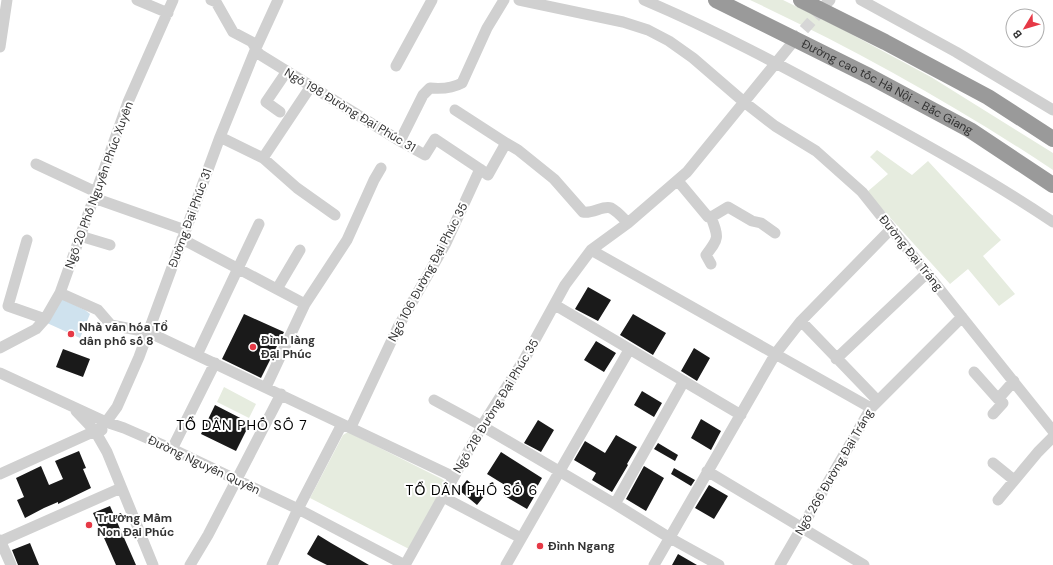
<svg xmlns="http://www.w3.org/2000/svg" width="1053" height="565" font-family="'DM Sans',sans-serif">
<rect width="100%" height="100%" fill="#fff"/>
<path fill="#e6ecdf" d="M750,0H783L838,27L931,77L1053,153V170C957,106 855,49 750,0Z
M877,150L912,175L928,161L1001,240L983,256L1015,294L999,306L968,269L950,284L867,192L888,174L870,157Z
M224,387L256,404L249,418L217,402Z
M348,432L442,479L446,482L409,549L310,498L343,435Z"/>
<path fill="#cfe2ee" d="M60,298L85,310L90,314L80,338L47,323Z"/>
<path fill="#1a1a1a" d="M588,287L611,300L598,321L575,309Z
M244,314L284,332L261,378L222,359Z
M633,314L666,333L653,355L620,335Z
M596,341L616,353L604,372L584,360Z
M694,348L710,358L697,381L681,371Z
M63,349L90,359L83,377L56,367Z
M642,391L662,403L654,417L634,405Z
M215,405L250,423L236,451L201,434Z
M701,419L721,431L711,450L691,438Z
M538,420L554,430L541,452L524,443Z
M616,435L637,447L627,464L628,465L612,492L592,480L596,473L574,460L585,441L605,453Z
M658,443L678,455L675,461L654,449Z
M79,451L86,468L83,469L91,488L58,504V502L44,508L25,518L17,500L24,497L16,478L41,466L49,485L63,479L55,461Z
M501,452L542,478L532,496L534,497L527,509L503,495L508,487L487,474Z
M644,466L664,478L646,511L626,499Z
M674,468L695,480L691,486L671,474Z
M467,480L485,495L477,505L459,490Z
M709,485L728,496L714,519L695,508Z
M110,506L136,565H116L93,513Z
M318,535L331,543L369,565H327L313,558L307,554Z
M30,543L39,565H18L12,550Z
M678,554L697,565H672Z"/>
<g fill="none" stroke-linecap="round" stroke-linejoin="round">
<path stroke="#d6d6d6" stroke-width="11" stroke-dasharray="11 5.5" stroke-linecap="butt" d="M793,42L825,6"/>
<path stroke="#d0d0d0" stroke-width="11" d="M137,0L168,13
M211,0L216,2L233,32L252,42L259,54L400,141L425,155L435,139L480,169
M519,0L623,22L648,30L669,41L693,58L744,102L775,126L816,151L862,192L1053,431
M644,0C715,30 784,67 852,104C920,141 989,179 1053,222
M861,0L956,52L1053,110
M826,4L830,0
M0,47L7,0
M396,66L432,0
M455,110L506,143
M280,112L266,102L287,71
M220,137L263,158L297,188L335,215
M400,141L423,95L430,88C441,89 453,88 462,83L487,28L504,0
M263,158L311,86
M36,164L96,192
M678,181L708,217L713,216L728,207L752,221L761,223L775,233
M94,198L185,230
M711,217C719,238 719,238 706,255L711,264
M80,236L110,245
M182,239L305,304
M27,240L8,306L45,319
M591,250L871,408
M277,289L300,250
M60,293L98,310L111,325L148,332L454,477
M555,305L741,415
M801,321L878,401
M0,348L36,329L45,319L60,293L128,102L173,0
M197,355L259,224
M836,359L926,274
M974,372L998,399
M0,373L106,422L124,428L172,449L298,509L405,565
M266,387L305,304L347,240L374,180L381,168
M434,400L482,426L615,504L670,538L719,565
M76,411L95,431L107,452L153,565
M993,414L1003,403L998,399L1014,381
M351,427L398,327L446,243L480,169L488,175L506,143L518,150L554,179L583,212C593,214 603,205 611,208C617,211 623,218 628,223
M95,431L109,418L117,407L139,357L220,137L256,48L278,0
M172,449L215,363
M993,463L1014,480
M707,471L864,565
M0,474L95,431L102,430
M443,497L521,538
M998,500L1038,452L1053,437
M615,504L684,381
M0,540L11,565
M1,541L121,488
M190,565L208,535L281,394
M272,565L298,509L342,424
M405,565L485,421L525,358L565,285L591,250L628,223L687,172L793,42
M506,565L629,350
M654,565L776,353L801,321L891,229
M780,565L871,408L962,317"/>
<g stroke="#9a9a9a" stroke-width="16">
<path id="s1" d="M716,0L869,76L970,130L1053,185"/>
<path d="M801,0L885,42L988,97L1053,139"/>
</g>
</g>
<g fill="#e63946" stroke="#fff" stroke-width="1.5">
<circle cx="71" cy="334" r="4"/>
<circle cx="253" cy="347" r="4"/>
<circle cx="89" cy="525" r="4"/>
<circle cx="540" cy="546" r="4"/>
</g>
<g text-anchor="middle" dominant-baseline="central" stroke-width="4" stroke-linejoin="round" paint-order="stroke">
<g font-size="12" fill="#333" stroke="#fff">
<text stroke="none"><textPath href="#s1" startOffset="192">Đường cao tốc Hà Nội - Bắc Giang</textPath></text>
<text transform="translate(350 110) rotate(31)">Ngõ 198 Đường Đại Phúc 31</text>
<text transform="translate(99 185) rotate(-70)">Ngõ 20 Phố Nguyễn Phúc Xuyên</text>
<text transform="translate(190 218) rotate(-70)">Đường Đại Phúc 31</text>
<text transform="translate(911 253) rotate(51)">Đường Đại Tráng</text>
<text transform="translate(428 272) rotate(-62)">Ngõ 106 Đường Đại Phúc 35</text>
<text transform="translate(496 406) rotate(-59)">Ngõ 218 Đường Đại Phúc 35</text>
<text transform="translate(204 465) rotate(25)">Đường Nguyễn Quyền</text>
<text transform="translate(834 472) rotate(-60)">Ngõ 266 Đường Đại Tráng</text>
</g>
<g font-size="12" font-weight="bold" fill="#333" stroke="#fff" text-anchor="start">
<text x="79" y="327">Nhà văn hóa Tổ<tspan x="79" dy="14">dân phố số 8</tspan></text>
<text x="261" y="340">Đình làng<tspan x="261" dy="14">Đại Phúc</tspan></text>
<text x="97" y="518">Trường Mầm<tspan x="97" dy="14">Non Đại Phúc</tspan></text>
<text x="548" y="546">Đình Ngang</text>
</g>
<g font-size="14" letter-spacing="1" fill="#000" stroke="#fff">
<text x="242" y="425">TỔ DÂN PHỐ SỐ 7</text>
<text x="472" y="490">TỔ DÂN PHỐ SỐ 6</text>
</g>
</g>
<g transform="translate(1025 28) rotate(232)"><circle r="19" fill="#ffffff" stroke="#adadad"/>
<path d="M0-3L7 15L0 10L-7 15Z" fill="#e63946"/>
<text y="-6" font-size="11" font-weight="bold" text-anchor="middle" fill="#333333">B</text>
</g>
</svg>
